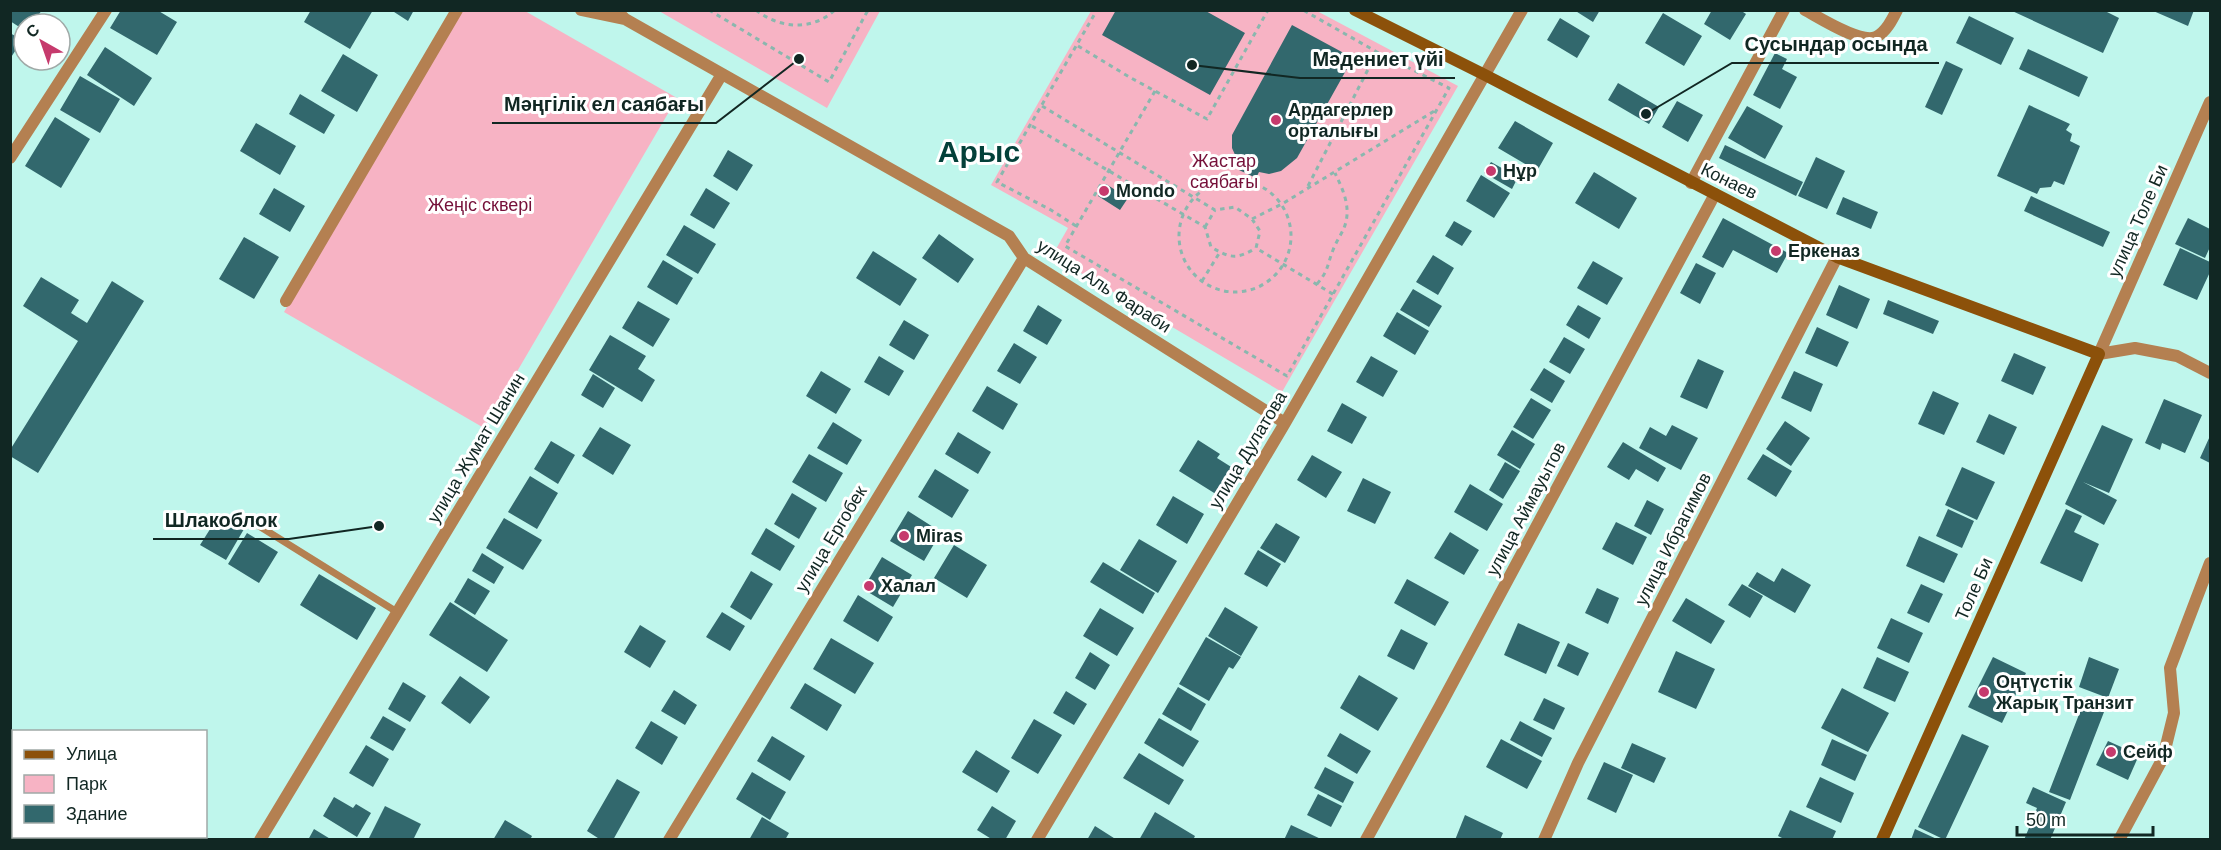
<svg xmlns="http://www.w3.org/2000/svg" width="2221" height="850" font-family="Helvetica,sans-serif">
<rect width="100%" height="100%" fill="#bff6ec"/>
<path fill="#f7b3c4" d="M459,11H525L677,98L484,428L284,312Z
M659,11H880L827,108Z
M1091,11H1317L1458,86L1282,392L1052,256L1068,228L991,185Z"/>
<path fill="#32686d" d="M10,10H42L32,24H24V30L10,21Z
M121,10H157L177,22L157,55L110,28Z
M311,10H373L350,49L304,22Z
M391,10H414L408,21Z
M1116,10H1204L1245,33L1210,95L1102,35Z
M1574,10H1600L1593,22Z
M1712,10H1740L1746,14L1730,40L1704,24Z
M2010,10H2103L2119,18L2103,53Z
M2151,10H2194L2188,26Z
M1663,13L1702,36L1684,66L1645,43Z
M1969,16L2014,38L2001,65L1956,43Z
M1560,18L1590,36L1577,58L1547,40Z
M1292,25L1353,58L1297,158L1281,171L1269,174L1259,172L1256,178L1239,170L1245,165L1236,157L1232,148V135Z
M10,33L22,40L10,59Z
M105,47L152,78L134,106L87,75Z
M2028,49L2088,77L2079,97L2019,69Z
M1775,53L1787,59L1782,69L1797,77L1780,109L1753,95Z
M343,54L378,75L357,112L321,91Z
M1946,61L1963,69L1942,115L1925,107Z
M80,76L120,99L100,133L60,110Z
M1618,83L1659,107L1649,124L1608,100Z
M300,94L335,115L324,134L289,114Z
M1677,101L1703,115L1688,142L1662,127Z
M2029,105L2070,124L2066,130L2072,134L2070,141L2080,146L2064,185L2054,181L2051,187L2040,188L2037,194L1997,176Z
M1747,106L1783,126L1765,159L1728,138Z
M55,117L90,139L61,188L25,166Z
M1515,121L1553,143L1537,171L1498,148Z
M256,123L296,146L280,175L240,151Z
M1725,145L1803,182L1796,196L1719,158Z
M728,150L753,165L737,191L713,176Z
M1816,157L1845,171L1827,209L1798,196Z
M1491,162L1518,177L1512,189L1484,173Z
M1594,172L1637,198L1619,229L1575,203Z
M1481,175L1510,193L1494,218L1466,201Z
M1106,184L1128,198L1120,210L1098,196Z
M274,188L305,206L290,232L259,214Z
M706,188L730,203L714,229L690,215Z
M2031,196L2110,232L2103,247L2024,211Z
M1843,197L1878,212L1871,229L1836,214Z
M1723,218L1788,253L1777,273L1733,250L1723,268L1702,257Z
M2188,218L2210,229V247L2205,258L2175,244Z
M1454,221L1472,231L1462,246L1445,236Z
M684,225L716,244L698,274L666,255Z
M939,234L974,259L958,283L922,258Z
M244,237L279,257L254,299L219,279Z
M2180,248L2210,262V272L2197,300L2163,285Z
M873,251L917,279L900,306L856,278Z
M1433,255L1454,268L1438,295L1416,282Z
M663,260L693,278L677,305L647,287Z
M1593,261L1623,278L1607,305L1577,288Z
M1696,263L1716,273L1700,304L1680,293Z
M41,277L79,300L71,313L87,323L112,281L144,301L38,473L10,456V450L78,341L23,306Z
M1839,285L1870,299L1857,329L1826,315Z
M1413,289L1442,306L1429,327L1400,310Z
M1888,300L1939,321L1933,334L1883,314Z
M638,301L670,319L653,347L622,328Z
M1038,305L1062,320L1047,345L1023,331Z
M1578,305L1601,318L1589,339L1566,325Z
M1397,312L1429,331L1415,355L1383,336Z
M904,320L929,335L914,360L889,345Z
M1817,327L1849,342L1837,367L1805,353Z
M610,335L646,356L638,369L655,380L642,402L589,370Z
M1564,337L1585,349L1570,374L1549,362Z
M1014,343L1037,357L1020,384L997,371Z
M2014,353L2046,367L2033,395L2001,381Z
M879,356L904,371L889,396L864,382Z
M1371,356L1398,371L1383,397L1356,382Z
M1698,359L1724,371L1707,409L1680,397Z
M1544,368L1565,381L1552,403L1530,390Z
M821,371L851,389L836,414L806,396Z
M1794,371L1823,384L1811,412L1781,398Z
M593,374L615,388L603,408L581,395Z
M987,386L1018,404L1003,430L972,411Z
M1933,391L1959,403L1944,435L1918,424Z
M1531,398L1551,410L1533,439L1513,427Z
M2164,399L2202,415L2185,453L2162,443L2160,450L2145,443Z
M1342,403L1367,417L1352,444L1327,431Z
M1989,414L2017,427L2004,455L1976,442Z
M1785,421L1810,438L1791,466L1766,449Z
M833,422L862,440L847,465L817,448Z
M1672,425L1698,438L1681,470L1639,448L1650,427L1666,436Z
M2102,425L2133,439L2109,493L2083,482L2117,500L2104,525L2065,504Z
M600,427L631,445L613,475L582,456Z
M1512,430L1535,444L1520,469L1497,455Z
M958,432L991,452L978,474L945,454Z
M2210,436V463L2200,458Z
M1198,440L1220,454L1217,458L1236,470L1219,496L1179,471Z
M551,441L575,455L558,484L534,469Z
M1623,442L1666,468L1658,482L1636,469L1629,480L1607,467Z
M809,454L843,473L826,502L792,482Z
M1763,454L1792,471L1776,497L1747,479Z
M1312,455L1342,472L1326,498L1297,480Z
M1505,462L1520,471L1503,499L1489,490Z
M1962,467L1995,482L1977,520L1945,505Z
M935,469L969,490L952,518L918,497Z
M530,476L558,493L537,529L508,512Z
M1363,478L1391,492L1375,524L1347,511Z
M1470,484L1503,504L1487,531L1454,512Z
M792,493L817,508L799,539L774,524Z
M1173,496L1204,514L1187,544L1156,525Z
M1647,500L1664,509L1651,535L1634,526Z
M1948,509L1974,521L1962,548L1936,536Z
M2066,509L2082,516L2074,532L2099,544L2082,582L2040,563Z
M908,511L941,532L924,561L890,541Z
M219,515L244,529L226,560L200,545Z
M504,518L542,540L523,570L486,548Z
M1616,522L1647,537L1633,565L1602,549Z
M1276,523L1300,537L1285,563L1260,548Z
M766,528L795,546L780,571L751,554Z
M1450,532L1479,550L1464,575L1434,558Z
M247,533L278,552L259,583L228,564Z
M1919,536L1958,554L1944,583L1906,566Z
M1139,539L1177,561L1158,593L1120,570Z
M954,545L987,565L967,598L934,578Z
M1258,550L1281,564L1267,587L1244,574Z
M482,553L504,567L494,584L472,571Z
M882,557L912,575L893,607L863,589Z
M1103,562L1155,593L1143,614L1090,582Z
M1782,568L1811,585L1795,613L1748,586L1757,572L1774,582Z
M751,571L773,584L751,620L730,607Z
M319,574L376,608L357,640L300,605Z
M468,578L490,591L475,615L454,602Z
M1407,579L1449,602L1435,626L1394,603Z
M1742,584L1763,596L1750,618L1728,605Z
M1921,584L1943,594L1929,623L1907,613Z
M1597,588L1619,598L1608,624L1585,613Z
M858,595L893,617L878,642L843,621Z
M1686,598L1725,621L1711,644L1672,621Z
M450,602L508,640L487,672L429,635Z
M1225,607L1258,627L1241,656L1208,636Z
M1100,608L1134,628L1117,656L1083,636Z
M722,612L745,626L730,651L706,637Z
M1891,618L1923,633L1909,663L1877,648Z
M1518,623L1560,642L1546,674L1504,655Z
M640,625L666,641L650,668L624,652Z
M1401,629L1428,643L1414,670L1387,656Z
M1206,637L1241,657L1233,669L1229,667L1209,701L1179,684Z
M831,638L874,663L855,694L813,669Z
M1568,643L1589,653L1578,676L1557,666Z
M1676,651L1715,669L1696,709L1658,692Z
M1090,652L1110,665L1095,690L1075,678Z
M1877,657L1909,672L1895,702L1863,688Z
M1993,657L2026,673L2002,723L1968,707Z
M2089,657L2119,669L2108,698L2079,687Z
M1359,675L1398,698L1378,731L1340,708Z
M460,676L490,697L470,724L441,703Z
M403,682L426,696L410,722L388,709Z
M805,683L842,705L827,731L790,708Z
M1178,687L1206,704L1191,731L1162,714Z
M1842,688L1889,713L1868,752L1821,728Z
M674,690L697,705L685,725L661,711Z
M1066,691L1087,704L1074,725L1053,713Z
M1544,698L1565,708L1554,730L1533,720Z
M2083,704L2104,712L2070,800L2049,792Z
M383,716L406,729L393,751L370,738Z
M1159,718L1199,741L1183,767L1144,743Z
M1034,719L1062,735L1038,774L1011,758Z
M651,721L678,737L662,765L635,748Z
M1520,721L1552,738L1542,757L1510,740Z
M1340,733L1371,751L1357,774L1327,756Z
M1962,734L1989,746L1945,840L1918,827Z
M772,736L805,756L790,781L757,761Z
M1501,739L1542,761L1527,789L1486,767Z
M1832,739L1867,755L1855,781L1821,765Z
M2108,741L2139,755L2128,780L2096,765Z
M1632,743L1666,758L1654,783L1621,768Z
M366,745L389,759L373,787L349,773Z
M976,750L1010,771L997,793L962,772Z
M1139,753L1184,780L1169,805L1123,778Z
M1604,762L1633,775L1616,813L1587,799Z
M1325,767L1354,782L1343,803L1314,788Z
M752,772L786,792L770,820L736,799Z
M1820,777L1854,793L1841,823L1806,807Z
M617,779L640,792L613,840H601L587,831Z
M2033,787L2066,802L2050,840H2024L2037,808L2026,803Z
M1318,794L1342,806L1331,827L1307,815Z
M334,797L353,808L356,804L371,813L357,837L323,816Z
M385,806L421,824L413,840L369,838Z
M992,806L1016,821L1005,840H993L977,830Z
M1790,810L1836,831L1832,840H1786L1778,836Z
M1155,812L1195,836L1193,840H1139Z
M1465,815L1503,833L1500,840H1455Z
M762,817L789,833L785,840H749Z
M505,820L532,836L530,840H493Z
M1291,825L1323,840H1284Z
M1095,826L1117,840H1087Z
M314,829L332,840H308Z
M1915,829L1939,840H1911Z"/>
<g fill="none" stroke-linecap="round" stroke-linejoin="round">
<path stroke="#8ab7ae" stroke-width="3" stroke-dasharray="4.5 4.5" stroke-linecap="butt" d="M709,10L829,82L868,10
M756,10C780,29 812,31 835,10
M1078,46L1131,78L1207,119L1268,10
M1155,91L1065,246L1287,376L1449,88L1377,52L1303,10
M1042,106L1215,210L1235,207L1252,219L1260,231L1256,248L1336,296
M1032,126L1205,227L1211,247C1230,258 1236,260 1256,248
M1179 236a56 56 0 1 1 112 0a56 56 0 1 1-112 0Z
M1308,186L1377,52
M1252,219L1282,204L1436,110
M1076,226L1051,210L997,182L1097,10
M1205,227L1215,210
M1202,281L1220,252
M1317,284C1329,270 1327,265 1333,250C1336,242 1341,235 1344,228C1352,208 1343,190 1335,173"/>
<path stroke="#b48051" stroke-width="7" d="M259,526L397,612"/>
<path stroke="#b48051" stroke-width="12" d="M581,10L624,19
M616,10L625,19L1009,236L1024,258L1285,423
M1805,10C1820,18 1860,44 1876,37C1886,32 1892,20 1897,10
M10,158L106,10
M1691,183L1784,10
M286,301L457,10
M2099,354L2210,102
M2099,354L2135,348L2177,356L2210,373
M260,840L722,74
M669,840L1024,258
M1037,840L1285,423L1522,10
M1366,840L1440,706L1715,194
M1544,840L1578,763L1837,257
M2119,840L2163,758L2174,713L2170,668L2210,563"/>
<path stroke="#8c510a" stroke-width="12" d="M1355,10L1485,75L1837,257L2099,354L1882,840"/>
</g>
<g fill="#c63a6d" stroke="#fff" stroke-width="2">
<circle cx="1276" cy="120" r="6"/>
<circle cx="1491" cy="171" r="6"/>
<circle cx="1104" cy="191" r="6"/>
<circle cx="1776" cy="251" r="6"/>
<circle cx="904" cy="536" r="6"/>
<circle cx="869" cy="586" r="6"/>
<circle cx="1984" cy="692" r="6"/>
<circle cx="2111" cy="752" r="6"/>
</g>
<g text-anchor="middle" dominant-baseline="central" stroke-width="6" stroke-linejoin="round" paint-order="stroke">
<g font-size="18" font-weight="bold" fill="#112723" stroke="#fff" text-anchor="start">
<text x="1288" y="110">Ардагерлер<tspan x="1288" dy="21">орталығы</tspan></text>
<text x="1503" y="171">Нұр</text>
<text x="1116" y="191">Mondo</text>
<text x="1788" y="251">Еркеназ</text>
<text x="916" y="536">Miras</text>
<text x="881" y="586">Халал</text>
<text x="1996" y="682">Оңтүстік<tspan x="1996" dy="21">Жарық Транзит</tspan></text>
<text x="2123" y="752">Сейф</text>
</g>
<g font-size="18" fill="#751039" stroke="#fff">
<text x="1224" y="161">Жастар<tspan x="1224" dy="21">саябағы</tspan></text>
<text x="480" y="205">Жеңіс сквері</text>
</g>
<g font-size="18" fill="#112723" stroke="#fff">
<text transform="translate(1729 181) rotate(26)">Конаев</text>
<text transform="translate(2138 221) rotate(-66)">улица Толе Би</text>
<text transform="translate(1104 286) rotate(33)">улица Аль Фараби</text>
<text transform="translate(476 448) rotate(-59)">улица Жумат Шанин</text>
<text transform="translate(1248 450) rotate(-59)">улица Дулатова</text>
<text transform="translate(1526 509) rotate(-62)">улица Аймауытов</text>
<text transform="translate(831 539) rotate(-59)">улица Ергобек</text>
<text transform="translate(1673 539) rotate(-63)">улица Ибрагимов</text>
<text transform="translate(1974 589) rotate(-66)">Толе Би</text>
</g>
<g font-size="30" font-weight="bold" fill="#034039" stroke="#fff">
<text x="979" y="151">Арыс</text>
</g>
</g>
<path fill="none" stroke="#112723" stroke-width="2" d="M1646 114L1732 63H1939M1192 65L1300 78H1455M799 59L716 123H492M379 526L289 539H153"/>
<g fill="#112723" stroke="#fff" stroke-width="2">
<circle cx="1646" cy="114" r="6"/>
<circle cx="1192" cy="65" r="6"/>
<circle cx="799" cy="59" r="6"/>
<circle cx="379" cy="526" r="6"/>
</g>
<g font-size="20" text-anchor="middle" font-weight="bold" fill="#112723" stroke="#fff" stroke-width="6" stroke-linejoin="round" paint-order="stroke">
<text x="1836" y="51">Сусындар осында</text>
<text x="1378" y="66">Mәдениет үйі</text>
<text x="604" y="111">Мәңгілік ел саябағы</text>
<text x="221" y="527">Шлакоблок</text>
</g>
<rect width="2221" height="850" fill="none" stroke="#112723" stroke-width="24"/>
<rect x="12" y="730" width="195" height="108" fill="#ffffff" stroke="#a0a9a7" stroke-width="1.5"/>
<rect x="24" y="750" width="30" height="9" fill="#8c510a" stroke="#a0a9a7" stroke-width="1.5"/>
<text x="66" y="760" font-size="18" fill="#112723">Улица</text>
<rect x="24" y="775" width="30" height="18" fill="#f7b3c4" stroke="#a0a9a7" stroke-width="1.5"/>
<text x="66" y="790" font-size="18" fill="#112723">Парк</text>
<rect x="24" y="805" width="30" height="18" fill="#32686d" stroke="#a0a9a7" stroke-width="1.5"/>
<text x="66" y="820" font-size="18" fill="#112723">Здание</text>
<g transform="translate(42 42) rotate(320)"><circle r="28" fill="#ffffff" stroke="#a0a9a7" stroke-width="1.5"/>
<path d="M0-4.5L10 22L0 15L-10 22Z" fill="#c63a6d"/>
<text y="-9" font-size="16" font-weight="bold" text-anchor="middle" fill="#112723">С</text>
</g>
<path d="M2017 826v9h136v-9" fill="none" stroke="#112723" stroke-width="3"/>
<text x="2026" y="826" font-size="18" fill="#112723" stroke="#ffffff" stroke-width="4.5" paint-order="stroke">50 m</text>
</svg>
